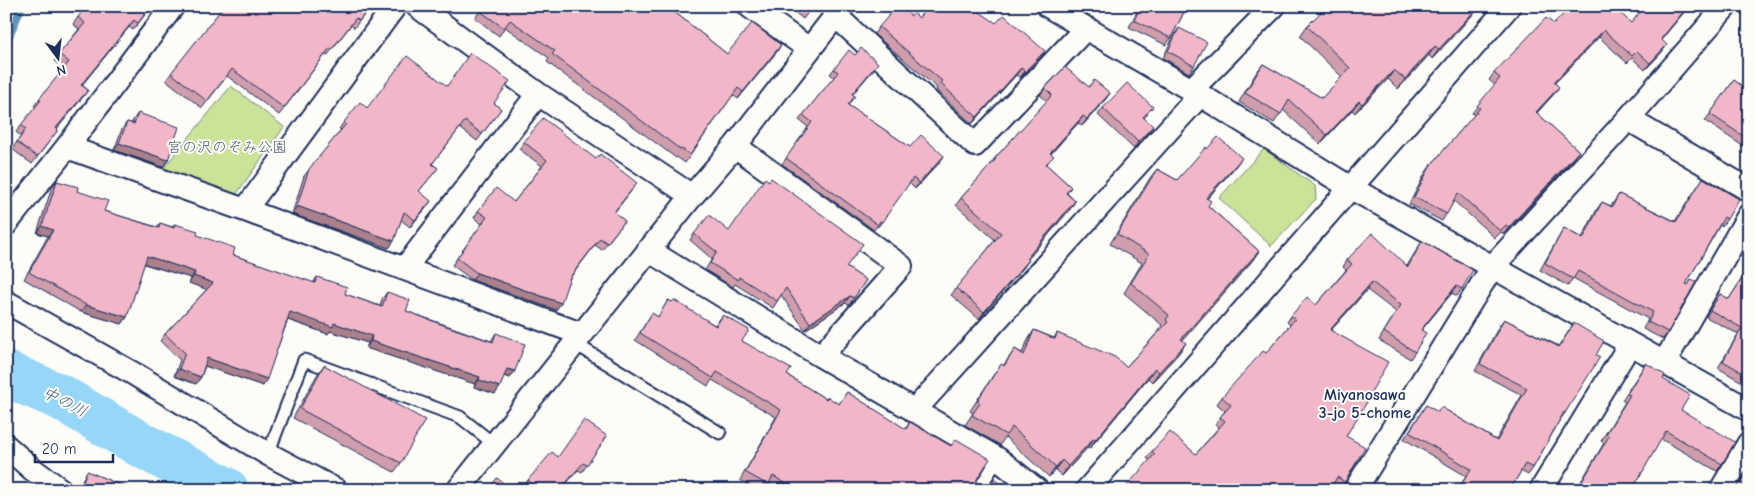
<svg xmlns="http://www.w3.org/2000/svg" width="1755" height="496" viewBox="0 0 1755 496" font-family="'Comic Neue','Klee One',sans-serif">
	<style>
		.park { fill: #cae399; stroke: #72897c }
		.lines { fill: none; stroke-linecap: round; stroke-linejoin: round }
		.stream { stroke: #6594ba; stroke-width: 8 }
		.river { stroke: #96d7f8; stroke-width: 46 }
		.lane-casing { stroke: #1b2f5e; stroke-width: 15 }
		.street-casing { stroke: #1b2f5e; stroke-width: 26 }
		.lane { stroke: #fdfcf7; stroke-width: 11 }
		.street { stroke: #fdfcf7; stroke-width: 22 }
		.wall { fill: #cf9dac; stroke: #1b2f5e }
		.shaded-wall { fill: #a9808c; stroke: #1b2f5e }
		.building { fill: #f1b7c8; stroke: #1b2f5e }
		.labels { text-anchor: middle; stroke-width: 4; stroke-linejoin: round; paint-order: stroke }
		.park-label { font-size: 15px; fill: #475c6d; stroke: #fdfcf7 }
		.neighbourhood-label { font-size: 16px; font-weight: bold; fill: #1b2f5e; stroke: #fdfcf7 }
		.water-label { font-size: 16px; font-style: italic; fill: #3a5984; stroke: #fdfcf7 }
	</style>
	<rect width="100%" height="100%" fill="#fdfcf7"/>
	<filter id="ink" filterUnits="userSpaceOnUse"><feTurbulence type="fractalNoise" baseFrequency=".02" numOctaves="2"/><feDisplacementMap in="SourceGraphic" scale="10" xChannelSelector="R" yChannelSelector="G"/><feConvolveMatrix kernelMatrix="1 2 1 2 8 2 1 2 1" color-interpolation-filters="sRGB"/></filter>
	<g filter="url(#ink)">
		<path class="park" d="M 231,86 L 284,127 L 235,196 L 162,170 Z
			M 1264,149 L 1315,186 L 1316,199 L 1271,246 L 1219,198 Z"/>
		<g class="lines">
			<path class="stream" d="M 6,43 L 22,6"/>
			<path class="river" d="M 6,374 L 60,397 L 138,443 L 226,490"/>
			<defs>
				<path id="lane" d="M 574,343 L 720,433
					M 268,454 L 304,360 L 460,417 L 494,444
					M 978,490 L 998,459"/>
				<path id="street" d="M 417,6 L 538,94 L 692,196
					M 749,6 L 809,49
					M 1048,6 L 1200,95 L 1351,188 L 1749,410
					M 835,15 L 975,145 L 1086,28
					M 1191,90 L 1274,6
					M 1628,119 L 1749,190
					M 735,146 L 901,266 L 821,356
					M 67,147 L 245,210 L 581,334
					M 245,210 L 395,6
					M 6,224 L 67,147 L 173,6
					M 648,250 L 821,356 L 998,459 L 1037,490
					M 405,268 L 538,94
					M 6,302 L 136,375 L 268,454 L 336,490
					M 1664,363 L 1749,215
					M 914,411 L 1200,95
					M 6,446 L 32,469 L 61,490
					M 458,490 L 692,196 L 735,146 L 843,6
					M 1087,490 L 1509,6
					M 1355,490 L 1493,266 L 1628,119 L 1726,6
					M 1541,490 L 1630,344
					M 1721,490 L 1749,443"/>
			</defs>
			<use href="#lane" class="lane-casing"/>
			<use href="#street" class="street-casing"/>
			<use href="#lane" class="lane"/>
			<use href="#street" class="street"/>
		</g>
		<path class="wall" d="M 152,6 L 133,30 L 129,27 L 82,85 L 88,90 L 57,128 L 58,130 L 32,164 L 12,149 L 21,136 L 16,132 L 36,107 L 34,106 L 39,99 L 64,69 L 54,61 L 79,29 L 73,24 L 78,17 L 110,8 Z
			M 224,6 L 371,6 L 354,28 L 351,25 L 327,56 L 325,55 L 279,115 L 227,76 L 202,108 L 166,80 Z
			M 480,6 L 667,6 L 727,54 L 781,45 L 738,99 L 733,95 L 685,163 L 677,157 L 676,158 L 547,62 L 549,58 L 505,27 L 499,36 L 475,18 L 482,8 Z
			M 787,6 L 813,6 L 803,19 Z
			M 1140,6 L 1187,6 L 1171,38 L 1166,45 L 1129,27 Z
			M 1688,6 L 1661,40 L 1662,52 L 1645,70 L 1632,58 L 1627,63 L 1599,37 L 1555,83 L 1554,94 L 1537,113 L 1579,151 L 1574,158 L 1504,234 L 1501,232 L 1495,238 L 1454,201 L 1442,221 L 1409,204 L 1426,172 L 1431,165 L 1474,115 L 1472,113 L 1495,85 L 1489,80 L 1494,73 L 1554,24 L 1631,23 Z
			M 1477,10 L 1432,59 L 1429,55 L 1398,89 L 1388,79 L 1355,113 L 1352,110 L 1320,144 L 1283,110 L 1274,123 L 1239,102 L 1256,73 L 1263,64 L 1322,98 L 1342,77 L 1300,36 L 1307,26 Z
			M 911,16 L 919,18 L 1040,58 L 1020,78 L 1016,75 L 972,124 L 936,90 L 937,88 L 874,34 L 879,27 Z
			M 1179,28 L 1194,66 L 1189,73 L 1163,58 L 1174,35 Z
			M 834,69 L 874,69 L 852,95 L 848,105 L 910,147 L 940,162 L 915,189 L 909,183 L 878,227 L 877,226 L 874,230 L 782,164 L 808,127 L 799,120 L 834,77 L 830,74 Z
			M 1734,80 L 1749,91 L 1749,150 L 1705,121 Z
			M 447,86 L 494,103 L 501,109 L 477,141 L 460,128 L 432,164 L 438,168 L 419,191 L 426,208 L 410,227 L 401,220 L 394,241 L 389,248 L 292,214 L 304,176 L 341,130 L 339,129 L 344,122 L 367,108 Z
			M 1089,87 L 1110,93 L 1105,100 L 1082,126 L 1078,123 L 1051,154 L 1047,165 L 1071,187 L 1067,193 L 1075,201 L 1071,208 L 1028,259 L 1024,267 L 979,319 L 951,295 L 995,240 L 956,205 L 961,198 L 991,165 L 990,165 L 995,158 L 1047,101 L 1040,95 L 1045,88 Z
			M 1103,108 L 1148,114 L 1144,118 L 1148,133 L 1134,149 L 1098,115 Z
			M 138,113 L 168,160 L 163,167 L 114,150 L 122,129 L 127,122 L 132,123 L 133,120 Z
			M 524,142 L 632,190 L 614,213 L 625,221 L 602,250 L 595,245 L 570,278 L 556,310 L 472,280 L 452,265 L 482,224 L 474,218 L 478,211 L 514,202 L 542,166 L 519,149 Z
			M 1207,149 L 1235,167 L 1207,199 L 1208,206 L 1259,251 L 1252,261 L 1182,340 L 1179,353 L 1152,382 L 1148,378 L 1089,449 L 1087,448 L 1062,476 L 1055,470 L 1049,477 L 1005,437 L 1000,445 L 965,425 L 973,413 L 970,411 L 994,374 L 1003,366 L 1015,349 L 1022,353 L 1028,340 L 1034,330 L 1054,338 L 1057,333 L 1126,367 L 1160,330 L 1159,329 L 1162,325 L 1124,293 L 1142,263 L 1110,244 L 1150,178 L 1157,169 L 1177,180 Z
			M 1703,178 L 1727,219 L 1722,226 L 1720,225 L 1686,284 L 1688,285 L 1691,280 L 1668,332 L 1663,339 L 1643,329 L 1648,319 L 1573,278 L 1568,286 L 1540,270 L 1564,228 L 1582,238 L 1597,209 L 1602,202 L 1611,206 L 1619,194 L 1675,221 Z
			M 57,181 L 77,191 L 104,211 L 157,227 L 160,223 L 172,227 L 175,224 L 233,255 L 313,283 L 317,277 L 345,294 L 380,306 L 382,299 L 387,292 L 406,311 L 491,341 L 496,333 L 515,371 L 510,378 L 504,376 L 500,387 L 495,394 L 474,387 L 475,384 L 366,348 L 368,343 L 330,331 L 328,334 L 288,320 L 263,386 L 205,366 L 201,377 L 196,384 L 174,376 L 180,360 L 160,341 L 165,334 L 207,289 L 189,283 L 191,278 L 144,264 L 127,317 L 122,324 L 81,312 L 24,279 L 48,236 L 37,233 L 52,187 Z
			M 729,231 L 846,267 L 866,280 L 849,305 L 845,303 L 805,330 L 781,295 L 773,308 L 735,284 L 733,287 L 705,270 L 712,259 L 690,240 L 694,234 Z
			M 1422,241 L 1462,289 L 1457,296 L 1452,293 L 1421,330 L 1415,352 L 1410,359 L 1379,340 L 1396,312 L 1367,290 L 1331,330 L 1346,436 L 1345,482 L 1340,489 L 1333,485 L 1149,460 L 1147,458 L 1152,451 L 1196,454 L 1219,427 L 1215,424 L 1225,411 L 1217,404 L 1222,397 L 1266,353 L 1290,325 L 1287,322 L 1291,316 L 1316,305 L 1346,270 L 1343,267 L 1347,260 L 1407,266 Z
			M 1749,267 L 1749,386 L 1718,368 L 1738,334 L 1706,317 L 1720,294 L 1729,299 Z
			M 668,300 L 715,325 L 723,315 L 742,341 L 787,375 L 826,399 L 839,404 L 847,392 L 905,429 L 910,422 L 977,479 L 976,486 L 979,489 L 1011,490 L 779,490 L 769,484 L 764,490 L 758,490 L 740,480 L 776,417 L 712,380 L 708,386 L 635,340 L 652,313 L 658,317 Z
			M 1504,319 L 1559,346 L 1574,323 L 1596,355 L 1565,413 L 1560,420 L 1533,468 L 1528,475 L 1521,471 L 1510,490 L 1458,490 L 1466,476 L 1404,439 L 1426,405 L 1437,412 L 1441,407 L 1496,440 L 1522,395 L 1475,371 L 1499,326 Z
			M 1646,363 L 1663,379 L 1681,410 L 1722,464 L 1717,471 L 1661,439 L 1632,490 L 1576,490 L 1604,443 L 1601,441 L 1625,402 L 1622,400 Z
			M 324,365 L 401,463 L 394,472 L 293,418 L 317,375 Z
			M 607,436 L 582,472 L 578,470 L 561,490 L 526,490 L 523,487 L 528,480 L 558,457 Z
			M 1749,469 L 1749,490 L 1744,490 L 1745,487 L 1740,484 Z
			M 87,471 L 132,490 L 81,490 L 78,488 Z"/>
		<path class="shaded-wall" d="M 1479,6 L 1480,6 L 1477,10 L 1432,59 L 1439,49 Z
			M 1688,6 L 1686,10 L 1656,46 L 1661,39 Z
			M 134,20 L 129,27 L 76,92 L 81,85 Z
			M 1604,30 L 1599,37 L 1549,89 L 1554,82 Z
			M 781,45 L 776,53 L 738,99 L 743,92 Z
			M 1667,45 L 1662,52 L 1645,70 L 1650,63 Z
			M 1435,46 L 1429,55 L 1398,89 L 1405,79 Z
			M 1045,51 L 1040,58 L 1020,78 L 1025,71 Z
			M 1021,68 L 1016,75 L 972,124 L 977,117 Z
			M 1394,70 L 1388,79 L 1355,113 L 1362,104 Z
			M 1559,87 L 1554,94 L 1531,119 L 1536,112 Z
			M 88,90 L 83,97 L 52,135 L 56,128 Z
			M 1110,93 L 1105,100 L 1082,126 L 1087,119 Z
			M 1359,101 L 1352,110 L 1320,144 L 1327,135 Z
			M 1083,116 L 1078,123 L 1045,160 L 1050,153 Z
			M 1153,126 L 1148,133 L 1134,149 L 1138,142 Z
			M 119,143 L 168,160 L 163,167 L 114,150 Z
			M 1579,151 L 1574,158 L 1504,234 L 1509,227 Z
			M 944,156 L 940,162 L 915,189 L 919,183 Z
			M 1242,158 L 1235,167 L 1199,208 L 1206,198 Z
			M 431,201 L 426,208 L 410,227 L 415,220 Z
			M 1075,201 L 1071,208 L 1023,265 L 1027,258 Z
			M 297,206 L 394,241 L 389,248 L 292,214 Z
			M 42,226 L 53,230 L 48,236 L 37,233 Z
			M 1259,251 L 1252,261 L 1175,349 L 1181,339 Z
			M 147,256 L 195,272 L 191,278 L 142,263 Z
			M 1029,260 L 1024,267 L 979,319 L 984,312 Z
			M 477,273 L 561,303 L 556,310 L 472,280 Z
			M 194,276 L 213,283 L 208,290 L 189,283 Z
			M 1372,282 L 1367,290 L 1325,337 L 1330,330 Z
			M 1456,286 L 1452,293 L 1416,337 L 1421,330 Z
			M 850,296 L 845,303 L 805,330 L 810,323 Z
			M 86,305 L 127,317 L 122,324 L 81,312 Z
			M 290,312 L 334,323 L 372,336 L 368,343 L 330,331 L 328,334 L 286,319 Z
			M 371,341 L 480,377 L 475,384 L 366,348 Z
			M 1186,343 L 1179,353 L 1152,382 L 1159,372 Z
			M 207,358 L 267,379 L 263,386 L 202,365 Z
			M 1155,368 L 1148,378 L 1089,449 L 1096,439 Z
			M 179,369 L 201,377 L 196,384 L 174,376 Z
			M 507,369 L 515,371 L 510,378 L 502,375 Z
			M 479,380 L 500,387 L 495,394 L 474,387 Z
			M 1094,438 L 1087,448 L 1062,476 L 1068,466 Z
			M 1062,460 L 1055,470 L 1049,477 L 1056,467 Z"/>
		<path class="building" d="M 87,6 L 108,6 L 110,8 L 111,6 L 151,6 L 138,23 L 134,20 L 81,85 L 88,90 L 56,128 L 58,130 L 37,157 L 17,142 L 26,129 L 21,125 L 41,100 L 39,99 L 69,62 L 59,54 L 85,23 L 78,17 Z
			M 224,6 L 371,6 L 359,21 L 356,18 L 332,49 L 330,48 L 284,108 L 232,69 L 207,101 L 171,73 Z
			M 483,6 L 667,6 L 727,54 L 752,23 L 781,45 L 743,92 L 738,88 L 690,155 L 682,149 L 681,150 L 552,54 L 555,51 L 510,20 L 504,28 L 480,11 Z
			M 801,6 L 813,6 L 808,12 Z
			M 897,6 L 899,6 L 911,16 L 914,13 L 919,18 L 927,6 L 971,6 L 996,23 L 1004,15 L 1045,51 L 1025,71 L 1021,68 L 977,117 L 940,83 L 942,81 L 879,27 Z
			M 1141,6 L 1187,6 L 1171,38 L 1134,20 Z
			M 1327,6 L 1479,6 L 1439,49 L 1435,46 L 1405,79 L 1394,70 L 1362,104 L 1359,101 L 1327,135 L 1289,100 L 1281,114 L 1245,93 L 1263,64 L 1322,98 L 1350,68 L 1307,26 Z
			M 1571,6 L 1613,6 L 1631,23 L 1645,6 L 1688,6 L 1661,39 L 1667,45 L 1650,63 L 1637,51 L 1632,56 L 1604,30 L 1554,82 L 1559,87 L 1536,112 L 1579,151 L 1509,227 L 1506,225 L 1500,231 L 1458,193 L 1447,214 L 1414,197 L 1431,165 L 1480,108 L 1477,106 L 1500,78 L 1494,73 L 1546,18 L 1554,24 Z
			M 1179,28 L 1207,42 L 1194,66 L 1168,51 Z
			M 861,48 L 878,63 L 852,94 L 855,96 L 848,105 L 910,147 L 921,135 L 944,156 L 919,183 L 913,178 L 882,222 L 880,221 L 878,225 L 786,158 L 812,122 L 803,115 L 838,72 L 834,69 L 849,50 L 855,55 Z
			M 470,53 L 510,81 L 494,103 L 501,109 L 482,134 L 465,121 L 432,164 L 438,168 L 419,191 L 431,201 L 415,220 L 404,212 L 394,241 L 297,206 L 309,169 L 346,124 L 344,122 L 360,102 L 367,108 L 407,56 L 447,86 Z
			M 1065,67 L 1089,87 L 1094,80 L 1110,93 L 1087,119 L 1083,116 L 1050,153 L 1054,156 L 1046,164 L 1071,187 L 1066,193 L 1075,201 L 1027,258 L 1029,260 L 984,312 L 956,288 L 1001,233 L 961,198 L 996,159 L 995,158 L 1052,95 L 1045,88 Z
			M 1734,80 L 1749,91 L 1749,140 L 1710,114 Z
			M 1127,83 L 1153,107 L 1143,117 L 1153,126 L 1138,142 L 1103,108 Z
			M 138,113 L 179,127 L 168,160 L 119,143 L 127,122 L 134,124 Z
			M 543,118 L 596,159 L 600,154 L 637,183 L 614,212 L 625,221 L 607,243 L 600,238 L 570,277 L 561,303 L 477,273 L 457,258 L 487,217 L 478,211 L 496,188 L 514,202 L 547,160 L 524,142 Z
			M 1218,137 L 1242,158 L 1206,198 L 1211,201 L 1208,206 L 1259,251 L 1181,339 L 1186,343 L 1159,372 L 1155,368 L 1096,439 L 1094,438 L 1068,466 L 1062,460 L 1056,467 L 1012,427 L 1006,435 L 972,415 L 980,403 L 977,401 L 1001,364 L 1004,366 L 1015,349 L 1024,355 L 1034,330 L 1055,339 L 1057,333 L 1115,357 L 1126,367 L 1168,322 L 1166,320 L 1169,315 L 1131,283 L 1149,254 L 1117,234 L 1157,169 L 1177,180 L 1206,147 L 1207,149 Z
			M 765,178 L 769,181 L 771,178 L 863,244 L 846,267 L 866,280 L 854,298 L 850,296 L 810,323 L 786,288 L 777,301 L 739,277 L 738,280 L 710,263 L 717,252 L 694,234 L 709,215 L 729,231 Z
			M 1703,178 L 1739,199 L 1727,219 L 1724,217 L 1686,284 L 1688,285 L 1691,280 L 1696,282 L 1668,332 L 1648,322 L 1653,312 L 1578,271 L 1573,279 L 1545,263 L 1564,228 L 1583,239 L 1602,202 L 1612,207 L 1619,194 L 1676,222 Z
			M 57,181 L 78,187 L 77,191 L 108,201 L 104,211 L 159,228 L 160,223 L 174,228 L 175,224 L 198,231 L 197,235 L 235,248 L 233,255 L 315,283 L 317,277 L 347,287 L 345,294 L 382,307 L 387,292 L 410,300 L 406,311 L 446,326 L 493,342 L 496,333 L 525,344 L 515,371 L 507,369 L 500,387 L 479,380 L 480,377 L 371,341 L 372,336 L 334,323 L 333,327 L 290,312 L 267,379 L 207,358 L 201,377 L 179,369 L 185,353 L 165,334 L 213,283 L 194,276 L 195,272 L 147,256 L 127,317 L 86,305 L 29,272 L 53,230 L 42,226 Z
			M 1372,233 L 1408,267 L 1422,241 L 1473,270 L 1462,289 L 1456,286 L 1421,330 L 1426,333 L 1415,352 L 1384,332 L 1401,305 L 1372,282 L 1330,330 L 1388,362 L 1366,401 L 1367,402 L 1346,436 L 1365,447 L 1345,482 L 1337,477 L 1330,490 L 1123,490 L 1155,454 L 1152,451 L 1170,432 L 1196,454 L 1225,421 L 1220,417 L 1231,405 L 1222,397 L 1263,351 L 1266,353 L 1295,319 L 1291,316 L 1307,297 L 1316,305 L 1352,264 L 1347,260 Z
			M 1749,268 L 1749,376 L 1723,361 L 1742,328 L 1710,310 L 1720,294 L 1729,299 Z
			M 668,300 L 672,302 L 674,300 L 716,326 L 723,315 L 749,330 L 742,341 L 791,369 L 787,375 L 826,399 L 828,397 L 839,404 L 847,392 L 906,429 L 910,422 L 951,446 L 956,439 L 990,459 L 977,479 L 976,486 L 979,489 L 987,489 L 994,479 L 1011,490 L 797,490 L 773,476 L 768,485 L 745,472 L 781,410 L 717,372 L 713,378 L 640,333 L 652,313 L 658,317 Z
			M 1504,319 L 1559,347 L 1574,323 L 1604,341 L 1596,355 L 1600,357 L 1565,413 L 1564,412 L 1533,468 L 1525,464 L 1510,490 L 1458,490 L 1471,469 L 1409,432 L 1426,405 L 1438,412 L 1441,407 L 1497,441 L 1527,388 L 1480,364 Z
			M 1646,363 L 1665,375 L 1663,379 L 1690,395 L 1681,410 L 1735,442 L 1722,464 L 1666,431 L 1632,490 L 1577,490 L 1609,436 L 1606,434 L 1630,395 L 1627,394 Z
			M 324,365 L 425,420 L 401,463 L 300,409 Z
			M 584,420 L 607,436 L 587,465 L 583,463 L 560,490 L 539,490 L 528,480 L 552,452 L 558,457 Z
			M 1749,470 L 1749,482 L 1744,479 Z
			M 87,471 L 132,490 L 97,490 L 83,481 Z
			M 497,478 L 512,490 L 488,490 Z
			M 1749,482 L 1749,490 L 1744,490 Z"/>
	</g>
	<g class="labels">
		<g class="park-label">
			<text x="227" y="152">宮の沢のぞみ公園</text>
		</g>
		<g class="neighbourhood-label">
			<text x="1365" y="400">Miyanosawa<tspan x="1365" dy="18">3-jo 5-chome</tspan></text>
		</g>
		<g class="water-label">
			<text transform="translate(65 401) rotate(27)" y="6">中の川</text>
		</g>
	</g>
	<rect width="1755" height="496" fill="none" stroke="#fdfcf7" stroke-width="25"/>
	<rect x="12" y="12" width="1730" height="471" fill="none" stroke="#1b2f5e" stroke-width="2" filter="url(#ink)"/>
	<g transform="translate(58 58) rotate(165)" stroke="#fdfcf7" stroke-width="4" paint-order="stroke">
	<path d="M0-4L9 19L0 12L-9 19Z" fill="#1b2f5e"/>
	<text y="-8" font-size="14" font-weight="bold" text-anchor="middle" fill="#1b2f5e">N</text>
	</g>
	<path d="M35 454v8h78v-8" fill="none" stroke="#1b2f5e" stroke-width="2.5"/>
	<text x="42" y="454" font-size="15" fill="#1b2f5e" stroke="#fdfcf7" stroke-width="4" paint-order="stroke">20 m</text>
</svg>
